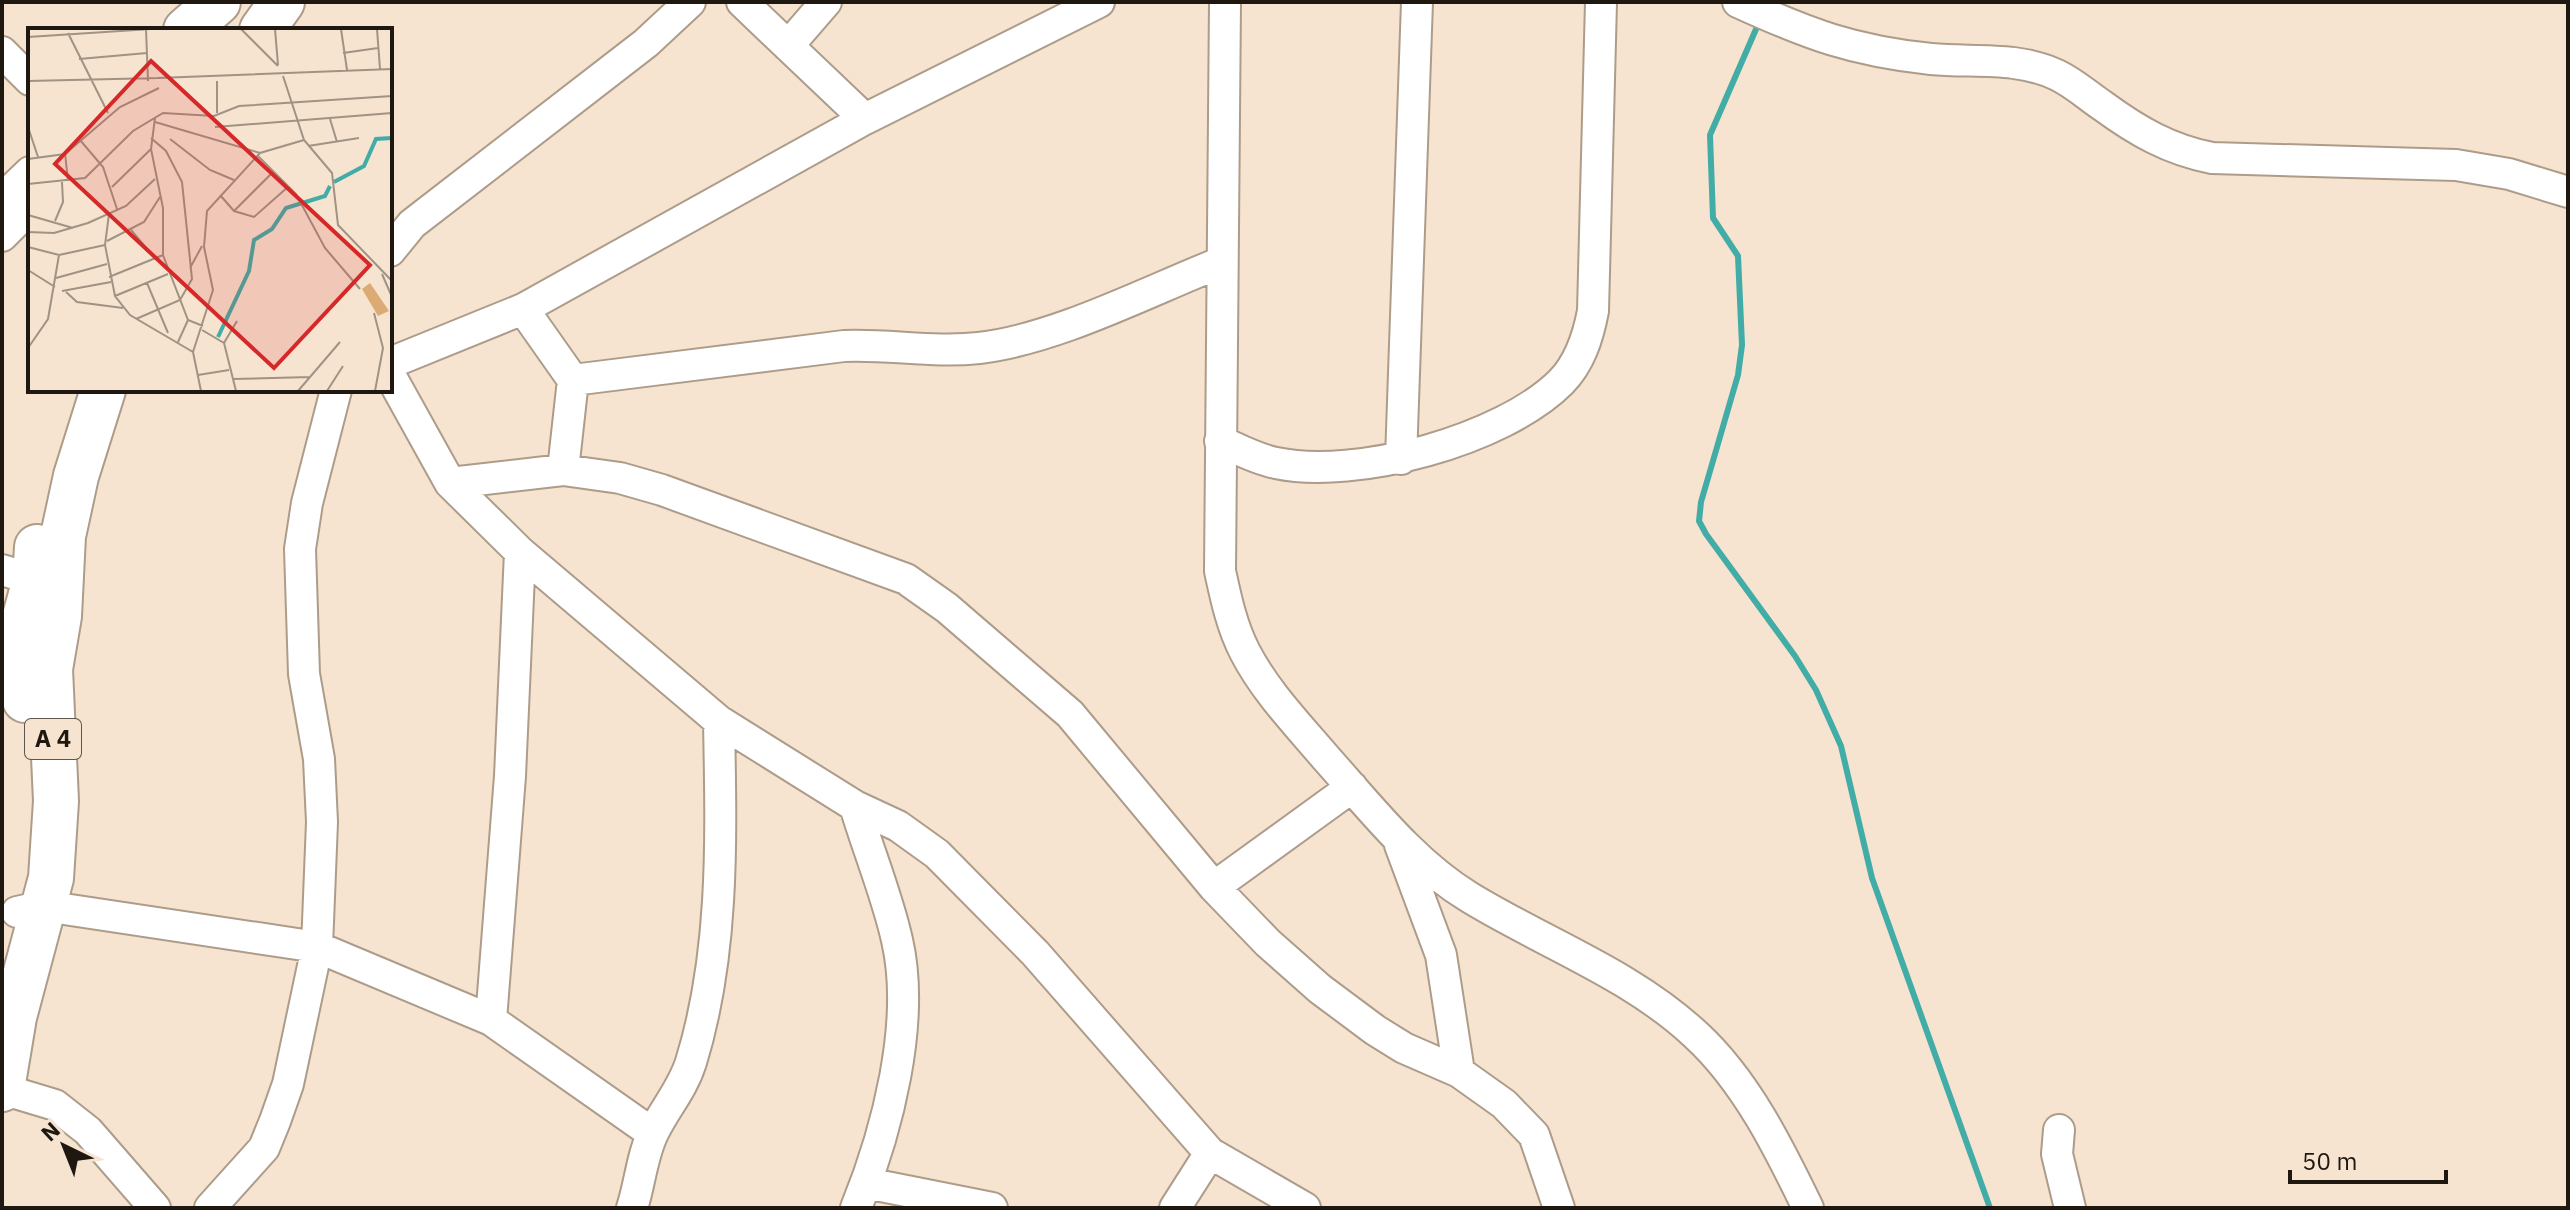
<svg xmlns="http://www.w3.org/2000/svg" width="2570" height="1210" viewBox="0 0 2570 1210" font-family="'IBM Plex Sans',sans-serif">
	<style>
		.lines { fill: none; stroke-linecap: round; stroke-linejoin: round }
		.stream { stroke: #42aca7; stroke-width: 6 }
		.minor-casing { stroke: #ad9c8a; stroke-width: 34 }
		.highway-casing { stroke: #ad9c8a; stroke-width: 48 }
		.minor { stroke: #fff; stroke-width: 30 }
		.highway { stroke: #fff; stroke-width: 44 }
		.labels { text-anchor: middle; stroke-width: 6; stroke-linejoin: round; paint-order: stroke }
		.shield { fill: #f6e4d0; stroke: #5f554a; stroke-width: 2 }
		.shield-label { font-size: 24px; font-weight: bold; fill: #1e1811 }
		.inset-river { fill: none; stroke: #42aca7; stroke-width: 4 }
		.inset-road { fill: none; stroke: #a09284; stroke-width: 2 }
		.view { fill: #d62828; fill-opacity: 0.15; stroke: #d62828; stroke-width: 4 }
		.inset-edge { fill: none; stroke: #1e1811; stroke-width: 4 }
	</style>
	<rect width="100%" height="100%" fill="#f6e4d0"/>
	<g class="lines">
		<path class="stream" d="M 1760,20 L 1710,135 L 1713,218 L 1738,256 L 1742,345 L 1738,375 L 1701,502 L 1699,521 L 1706,534 L 1795,656 L 1816,690 L 1841,746 L 1872,878 L 1990,1208"/>
		<defs>
			<path id="minor" d="M 742,2 L 865,119
				M 1225,2 L 1220,571 C 1226,599 1232,627 1245,652 C 1265,691 1298,725 1326,758 C 1369,806 1413,863 1469,897 C 1544,943 1631,974 1696,1035 C 1746,1081 1779,1148 1808,1208
				M 1738,2 C 1808,34 1853,51 1931,59 C 1973,63 2017,56 2057,75 C 2074,83 2088,96 2103,106 C 2137,131 2170,150 2212,158 L 2456,165 L 2509,174 L 2568,192
				M 788,46 L 826,2
				M 2,52 L 30,80
				M 2,199 L 30,172
				M 2,236 L 30,208
				M 390,251 L 412,224 L 646,43 L 690,2
				M 523,309 L 573,380 L 563,470
				M 390,363 L 523,309 L 865,119 L 1099,2
				M 390,375 L 450,483 L 520,552 L 719,721 L 855,806 L 898,826 L 937,854 L 1035,953 L 1210,1153 L 1305,1208
				M 573,380 L 844,346 C 889,344 934,353 979,348 C 1057,339 1148,291 1222,262
				M 1220,441 C 1238,449 1256,459 1276,463 C 1356,480 1503,440 1561,382 C 1580,363 1588,337 1593,311 L 1601,2
				M 1401,459 L 1417,2
				M 450,483 L 563,470 L 620,478 L 662,490 L 906,579 L 947,608 L 1070,714 L 1214,887 L 1268,943 L 1320,989 L 1375,1030 L 1404,1048 L 1459,1072 L 1504,1104 L 1534,1135 L 1559,1208
				M 2,570 L 35,580
				M 855,806 C 868,850 887,895 897,940 C 916,1022 887,1132 856,1208
				M 1400,845 L 1441,955 L 1459,1072
				M 1214,887 L 1352,787
				M 17,912 L 44,906 L 317,947 L 491,1020 L 652,1133
				M 491,1020 L 510,776 L 520,552
				M 2,1089 L 55,1105 L 88,1131 L 155,1208
				M 2059,1130 L 2057,1154 L 2070,1208
				M 866,1183 L 992,1208
				M 210,1208 L 264,1148 L 275,1121 L 288,1084 L 317,947 L 322,822 L 319,759 L 304,674 L 300,549 L 307,503 L 336,390
				M 632,1208 C 640,1184 642,1154 654,1131 C 666,1107 683,1088 691,1062 C 725,952 721,834 719,721
				M 1175,1208 L 1210,1153"/>
			<path id="highway" d="M 186,30 L 218,2
				M 262,30 L 282,2
				M 25,700 L 24,620 L 35,580 L 37,547
				M 2,1089 L 14,1017 L 51,878 L 56,801 L 50,669 L 59,616 L 63,536 L 76,476 L 103,390"/>
		</defs>
		<use href="#minor" class="minor-casing"/>
		<use href="#highway" class="highway-casing"/>
		<use href="#minor" class="minor"/>
		<use href="#highway" class="highway"/>
	</g>
	<g class="labels">
		<rect class="shield" x="25" y="719" width="56" height="40" rx="6"/>
		<g class="shield-label">
			<text x="53" y="747">A 4</text>
		</g>
	</g>
	<g transform="translate(28 28)">
		<rect width="364" height="364" fill="#f6e4d0"/>
		<path d="M 342,255 L 361,283 L 350,288 L 334,261 Z" fill="#dcab74"/>
		<path class="inset-river" d="M 306,154 L 336,138 L 348,111 L 364,110M 190,309 L 221,243 L 226,212 L 244,201 L 258,180 L 297,168 L 302,158"/>
		<path class="inset-road" d="M 118,1 L 120,53M 213,1 L 250,38M 221,1 L 255,1M 247,1 L 250,37M 313,1 L 319,42M 349,1 L 352,41M 40,5 L 80,85M 0,9 L 123,1M 315,25 L 350,20M 51,31 L 119,25M 255,48 L 276,112 L 304,145 L 310,197 L 364,253M 130,50 L 364,41M 0,53 L 130,50M 189,85 L 189,53M 127,90 L 123,121 L 135,180 L 135,227 L 160,292 L 175,298M 302,91 L 309,114M 127,94 L 232,125M 0,99 L 10,129M 187,99 L 364,85M 142,111 L 182,142 L 206,152M 52,112 L 75,139 L 89,181M 280,118 L 331,110M 37,125 L 40,153M 230,128 L 268,166 L 297,220 L 332,261M 0,131 L 37,126 L 92,79 L 131,60M 0,156 L 57,150 L 105,103 L 135,85 L 186,88 L 211,78 L 364,68M 84,159 L 123,121M 192,167 L 206,183 L 226,189 L 261,158M 206,183 L 245,144M 81,186 L 77,217 L 87,268 L 102,287 L 165,324M 0,187 L 45,200M 27,193 L 35,174 L 34,154M 103,202 L 126,229M 0,204 L 26,205 L 60,195 L 98,178 L 127,151M 79,213 L 116,194 L 132,169M 0,219 L 31,227 L 77,217M 162,240 L 174,218M 0,242 L 27,259M 354,246 L 364,269M 81,249 L 135,227M 28,250 L 79,236M 119,255 L 140,305M 34,263 L 83,254M 38,264 L 49,274 L 95,280M 87,268 L 140,246M 346,285 L 355,320 L 347,363M 108,291 L 152,272 L 164,251 L 154,154 L 138,123 L 123,110M 174,302 L 196,315M 150,314 L 160,292M 0,320 L 20,291 L 31,227M 170,347 L 201,342M 205,351 L 282,349M 173,363 L 165,324 L 185,262 L 176,219 L 179,183 L 232,125 L 276,112M 208,363 L 196,315 L 209,293M 270,363 L 312,314M 299,363 L 315,338"/>
		<path class="view" d="M 123,33 L 342,237 L 246,340 L 27,136 Z"/>
		<rect width="364" height="364" class="inset-edge"/>
	</g>
	<rect width="2570" height="1210" fill="none" stroke="#1e1811" stroke-width="8"/>
	<g transform="translate(64 1146) rotate(317)" stroke="#f6e4d0" stroke-width="6" paint-order="stroke">
	<path d="M0-6L14 30L0 20L-14 30Z" fill="#1e1811"/>
	<text y="-12" font-size="22" font-weight="bold" text-anchor="middle" fill="#1e1811">N</text>
	</g>
	<path d="M2290 1170v12h156v-12" fill="none" stroke="#1e1811" stroke-width="4"/>
	<text x="2302" y="1170" font-size="24" fill="#1e1811" stroke="#f6e4d0" stroke-width="6" paint-order="stroke">50 m</text>
</svg>
